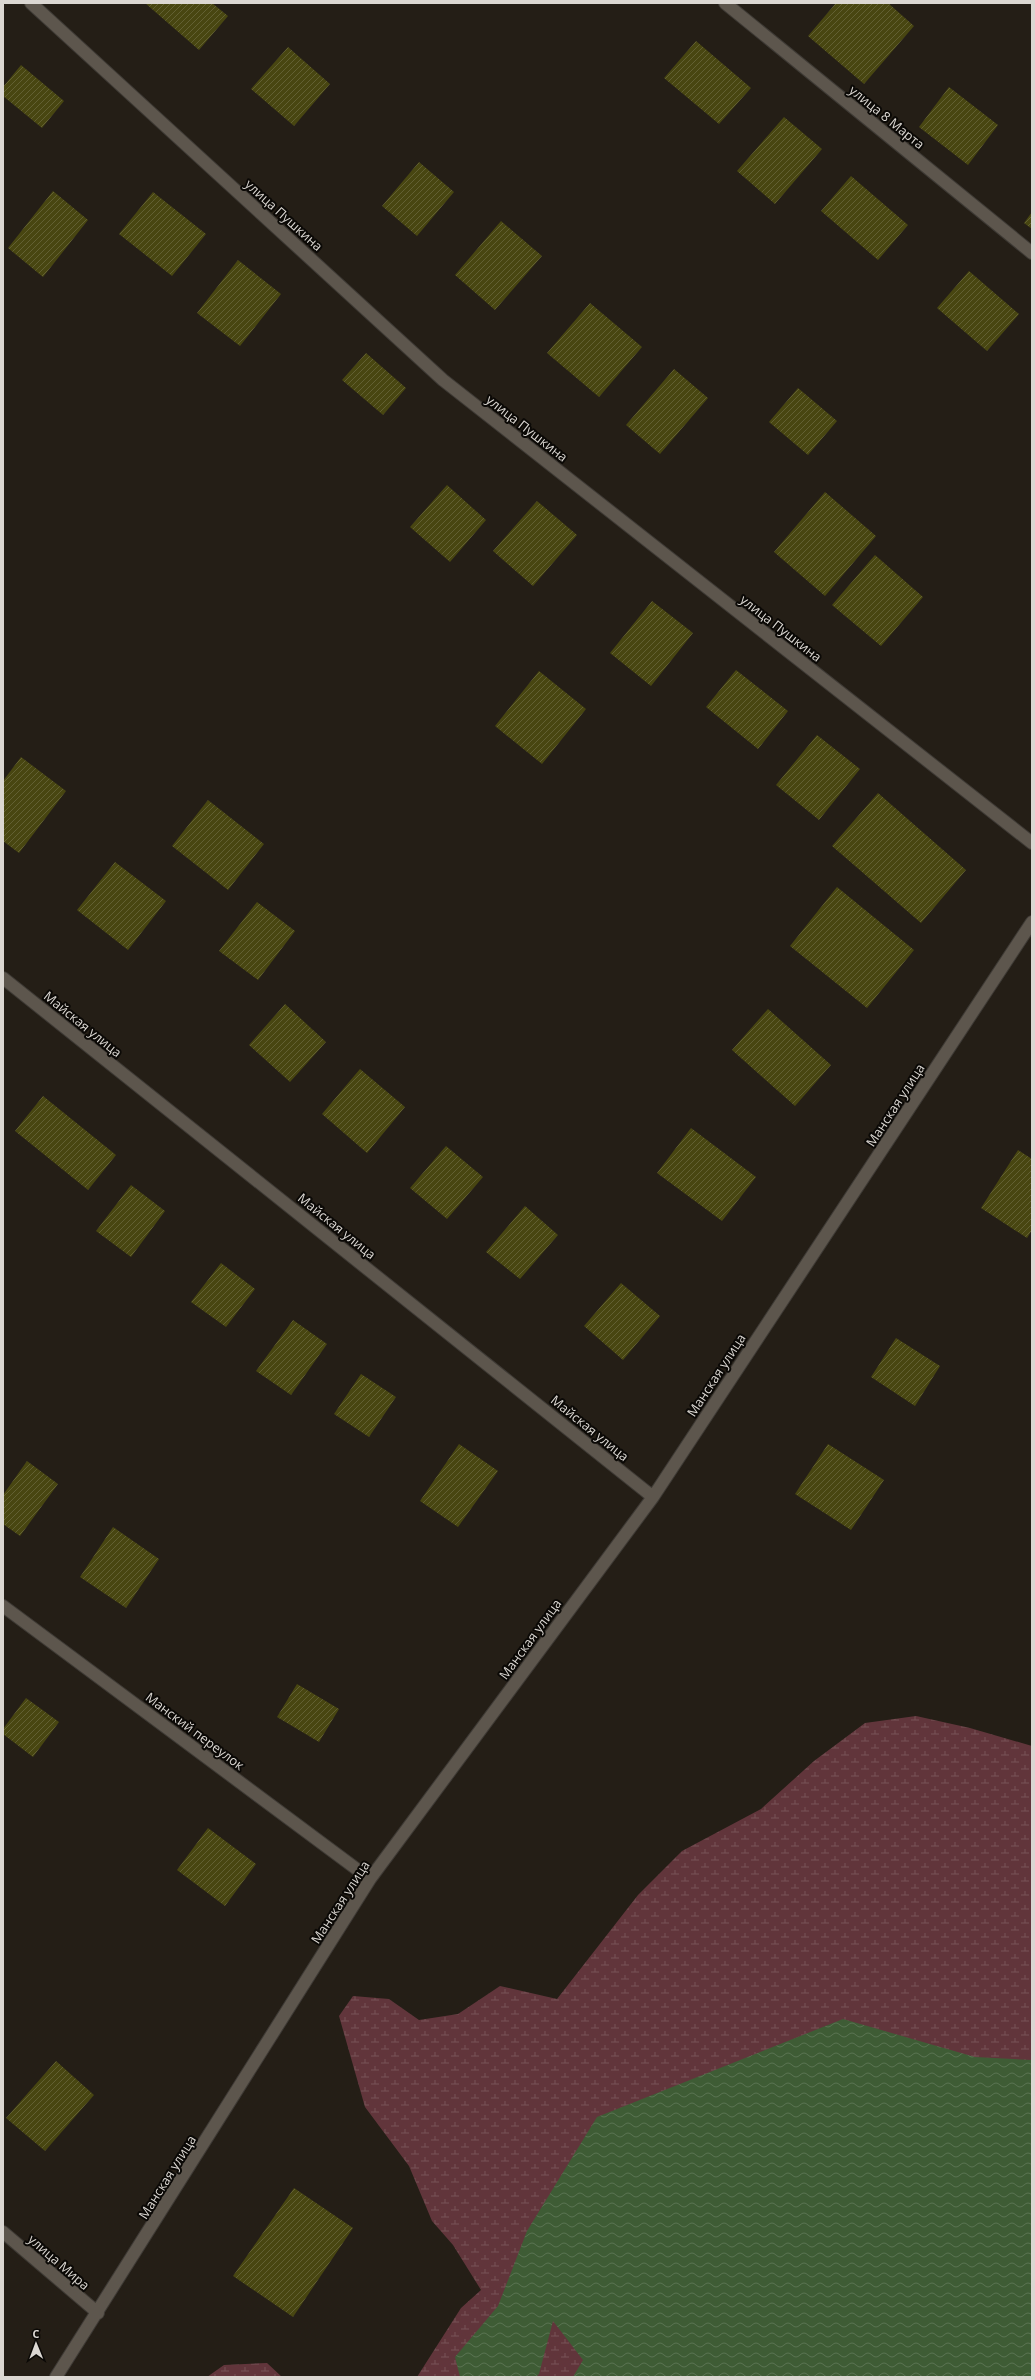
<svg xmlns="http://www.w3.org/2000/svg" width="1035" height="2380" viewBox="0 0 1035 2380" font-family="'Open Sans',sans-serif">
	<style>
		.wetland { fill: url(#wetland-marsh) }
		.water { fill: url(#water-waves) }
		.building { fill: url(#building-hatch) }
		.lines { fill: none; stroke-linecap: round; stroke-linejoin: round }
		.minor-casing { stroke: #3e3a35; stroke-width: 14 }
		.minor { stroke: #5d564d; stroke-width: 12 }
		.labels { text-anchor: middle; stroke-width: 4; stroke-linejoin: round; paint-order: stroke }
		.street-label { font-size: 13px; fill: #dbd7d2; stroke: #0b0906 }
	</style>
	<defs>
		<pattern id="wetland-marsh" width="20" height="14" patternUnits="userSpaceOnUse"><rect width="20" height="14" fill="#61353b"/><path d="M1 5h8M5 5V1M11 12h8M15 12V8" fill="none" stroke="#775256"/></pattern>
		<pattern id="water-waves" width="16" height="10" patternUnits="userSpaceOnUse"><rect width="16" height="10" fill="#3e5c35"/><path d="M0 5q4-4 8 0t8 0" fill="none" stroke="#597351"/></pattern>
		<pattern id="building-hatch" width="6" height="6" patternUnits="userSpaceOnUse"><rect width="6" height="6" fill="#484611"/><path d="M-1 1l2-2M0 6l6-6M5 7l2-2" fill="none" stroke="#626033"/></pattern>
	</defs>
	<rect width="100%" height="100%" fill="#241e16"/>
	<path class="wetland" d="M 916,1716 L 970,1728 L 1032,1746 L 1032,2377 L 417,2377 L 461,2308 L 481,2290 L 453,2245 L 432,2221 L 409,2166 L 365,2107 L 339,2016 L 353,1996 L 389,1999 L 419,2020 L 458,2014 L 500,1986 L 557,1999 L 638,1895 L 682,1851 L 761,1809 L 814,1761 L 865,1723 Z
		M 267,2363 L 282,2377 L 207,2377 L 224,2365 Z"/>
	<path class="water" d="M 843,2019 L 975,2057 L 1032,2060 L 1032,2377 L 573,2377 L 583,2360 L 553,2321 L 539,2374 L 536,2377 L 460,2377 L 455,2357 L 498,2306 L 527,2231 L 597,2117 Z"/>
	<path class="building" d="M 145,3 L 212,3 L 228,16 L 199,50 Z
		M 836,3 L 888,3 L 914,26 L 864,84 L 808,36 Z
		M 696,41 L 751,88 L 719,124 L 664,78 Z
		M 288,47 L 330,84 L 294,126 L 251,89 Z
		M 21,65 L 64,101 L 42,128 L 3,96 L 3,87 Z
		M 949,87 L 998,125 L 968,165 L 919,127 Z
		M 784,117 L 822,149 L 775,204 L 737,171 Z
		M 419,162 L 454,192 L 417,236 L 382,206 Z
		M 851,176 L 908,225 L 878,260 L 821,211 Z
		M 53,191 L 88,220 L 43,277 L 8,248 Z
		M 153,192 L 206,234 L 172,276 L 119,234 Z
		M 1032,212 L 1032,229 L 1024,223 Z
		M 501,221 L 542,256 L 495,310 L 455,275 Z
		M 238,260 L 281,294 L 240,346 L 197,313 Z
		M 969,271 L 1019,314 L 987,351 L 937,308 Z
		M 590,303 L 642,347 L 599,397 L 547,353 Z
		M 366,353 L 406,388 L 383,415 L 342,380 Z
		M 674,369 L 708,398 L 660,454 L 626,425 Z
		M 798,388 L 837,421 L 808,455 L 769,422 Z
		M 447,485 L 486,520 L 450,562 L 410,527 Z
		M 825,492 L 876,536 L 825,596 L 774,552 Z
		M 537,501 L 577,535 L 533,586 L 493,551 Z
		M 875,555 L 923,597 L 881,646 L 832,605 Z
		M 652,601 L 693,633 L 651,686 L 610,653 Z
		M 736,670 L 788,711 L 758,749 L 706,707 Z
		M 539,671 L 586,709 L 542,764 L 495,726 Z
		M 817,735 L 860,769 L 819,820 L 776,785 Z
		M 21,757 L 66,791 L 19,853 L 3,841 L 3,781 Z
		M 878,793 L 966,870 L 921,923 L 832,846 Z
		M 208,800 L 264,844 L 228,890 L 172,846 Z
		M 115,862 L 166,901 L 128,950 L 77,910 Z
		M 837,887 L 914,950 L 867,1008 L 790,946 Z
		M 257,902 L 295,931 L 258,980 L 219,951 Z
		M 285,1004 L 326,1042 L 290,1082 L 249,1045 Z
		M 768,1009 L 831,1065 L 795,1106 L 732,1050 Z
		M 360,1069 L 405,1107 L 367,1153 L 322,1114 Z
		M 43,1096 L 116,1155 L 88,1190 L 15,1131 Z
		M 691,1128 L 756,1177 L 722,1221 L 657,1173 Z
		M 446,1146 L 483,1177 L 447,1219 L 410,1188 Z
		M 1018,1150 L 1032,1159 L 1032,1230 L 1027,1238 L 981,1208 Z
		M 131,1185 L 165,1211 L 131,1257 L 96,1231 Z
		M 525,1206 L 558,1235 L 520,1279 L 486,1252 Z
		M 221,1263 L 255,1289 L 226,1327 L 191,1302 Z
		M 621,1283 L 660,1316 L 623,1360 L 584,1326 Z
		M 293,1320 L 327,1344 L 291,1395 L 256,1371 Z
		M 896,1338 L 940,1366 L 915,1406 L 871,1377 Z
		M 361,1374 L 396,1397 L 369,1437 L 334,1414 Z
		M 459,1444 L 498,1471 L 458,1527 L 420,1501 Z
		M 828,1444 L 884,1480 L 851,1530 L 795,1494 Z
		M 27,1461 L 58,1484 L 20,1536 L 3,1524 L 3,1495 Z
		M 113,1527 L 159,1559 L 126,1608 L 80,1577 Z
		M 297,1684 L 339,1709 L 319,1742 L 277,1717 Z
		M 26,1698 L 59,1722 L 33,1757 L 3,1734 L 3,1729 Z
		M 208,1828 L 256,1864 L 225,1906 L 177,1870 Z
		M 56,2061 L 94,2095 L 45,2151 L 6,2118 Z
		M 294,2188 L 353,2228 L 293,2317 L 233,2276 Z"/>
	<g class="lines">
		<defs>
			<path id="minor" d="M 31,3 L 443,380 L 1032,843
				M 725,3 L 1032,253
				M 3,978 L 653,1497
				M 3,1606 L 370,1879
				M 3,2232 L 98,2313
				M 56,2377 L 370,1879 L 653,1497 L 1032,922"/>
		</defs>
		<use href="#minor" class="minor-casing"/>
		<use href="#minor" class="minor"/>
	</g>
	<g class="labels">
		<g class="street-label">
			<text transform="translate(887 117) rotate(39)" y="5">улица 8 Марта</text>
			<text transform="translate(284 215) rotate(42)" y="5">улица Пушкина</text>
			<text transform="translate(527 428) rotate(38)" y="5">улица Пушкина</text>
			<text transform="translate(781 628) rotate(38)" y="5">улица Пушкина</text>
			<text transform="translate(83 1024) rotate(39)" y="5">Майская улица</text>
			<text transform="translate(895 1105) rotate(-57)" y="5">Манская улица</text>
			<text transform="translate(337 1226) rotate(39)" y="5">Майская улица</text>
			<text transform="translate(716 1375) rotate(-57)" y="5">Манская улица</text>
			<text transform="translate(590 1428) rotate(39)" y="5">Майская улица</text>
			<text transform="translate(530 1639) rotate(-54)" y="5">Манская улица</text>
			<text transform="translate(195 1731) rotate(37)" y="5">Манский переулок</text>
			<text transform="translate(340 1902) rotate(-57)" y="5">Манская улица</text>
			<text transform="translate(167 2177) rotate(-58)" y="5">Манская улица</text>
			<text transform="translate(59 2262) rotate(41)" y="5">улица Мира</text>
		</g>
	</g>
	<rect width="1035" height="2380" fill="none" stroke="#dbd7d2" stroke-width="8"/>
	<g transform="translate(36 2344) rotate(359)" stroke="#0b0906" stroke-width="3" paint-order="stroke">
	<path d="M0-3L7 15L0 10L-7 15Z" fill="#dbd7d2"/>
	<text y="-6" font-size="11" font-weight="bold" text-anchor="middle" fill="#dbd7d2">С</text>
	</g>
</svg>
